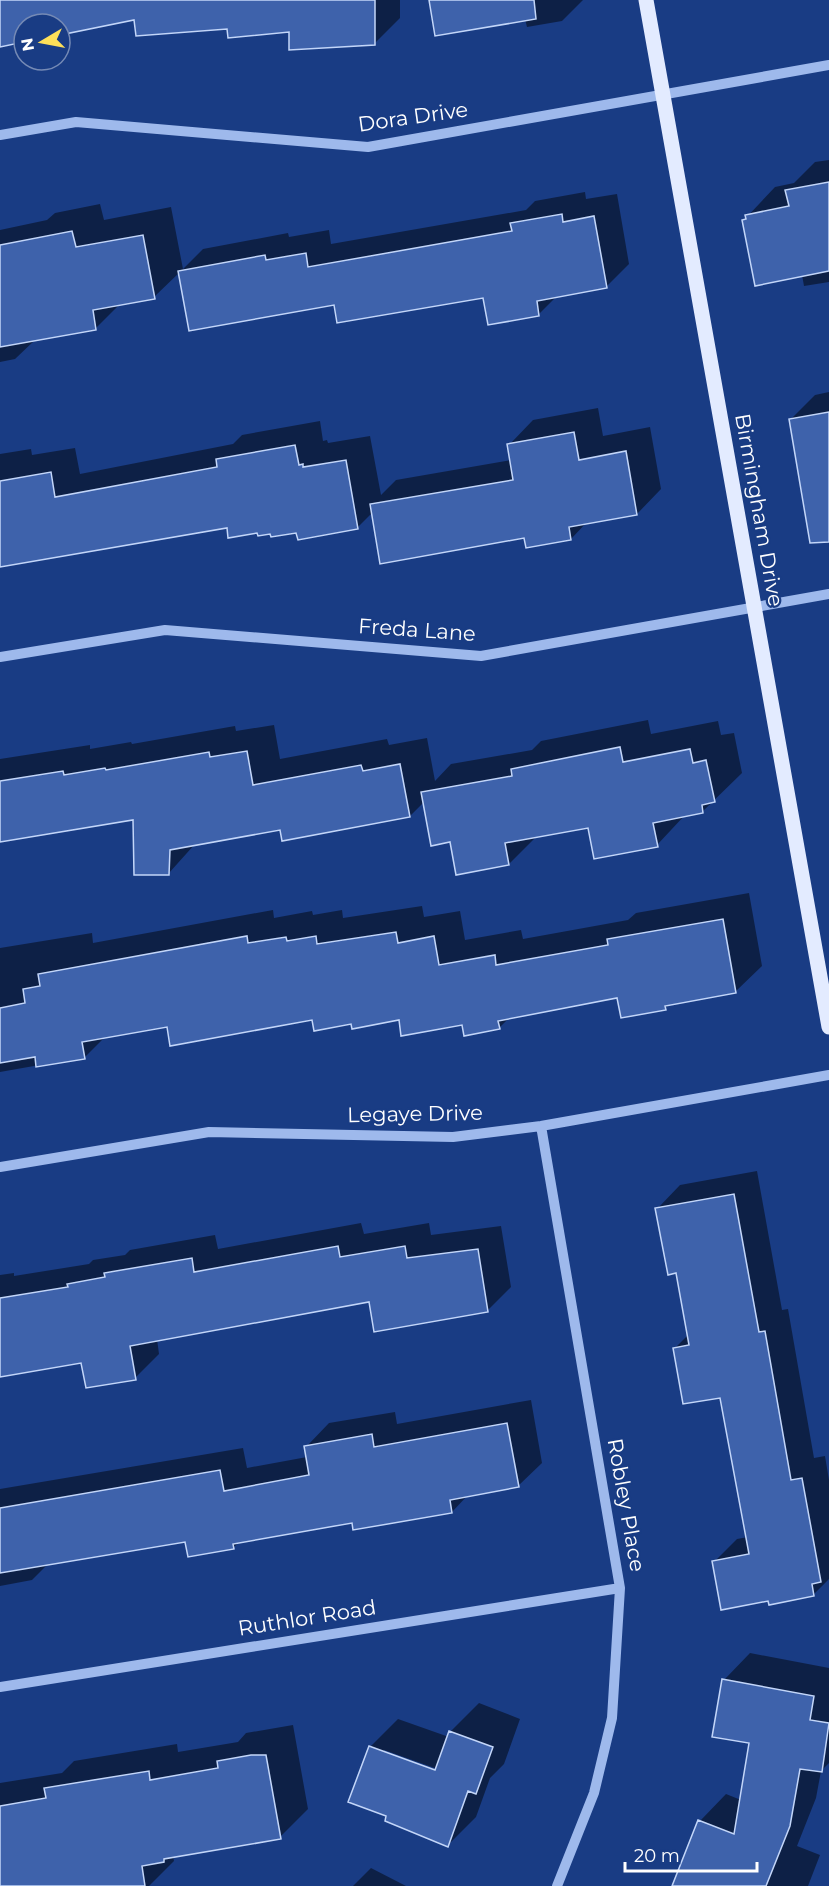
<svg xmlns="http://www.w3.org/2000/svg" width="829" height="1886" viewBox="0 0 829 1886" font-family="Montserrat,sans-serif">
	<style>
		.shadow { fill: #0007; fill-rule: evenodd }
		.building { fill: #3e62ab; stroke: #c3d6f9; stroke-width: 1.5 }
		.lines { fill: none; stroke-linecap: round; stroke-linejoin: round }
		.minor { stroke: #9eb9ec; stroke-width: 10 }
		.major { stroke: #e3ebff; stroke-width: 15 }
		.labels { text-anchor: middle; stroke-width: 4.5; stroke-linejoin: round; paint-order: stroke }
		.street-label { font-size: 21px; fill: #fff; stroke: #193c84 }
	</style>
	<rect width="100%" height="100%" fill="#193c84"/>
	<path class="shadow" d="M 0,0 L 400,0 L 400,18 L 374,44 L 290,31 L 136,18 L 60,33 L 60,24 L 24,24 L 24,40 L 0,45 Z
		M 430,0 L 583,0 L 562,21 L 527,27 L 525,19 Z
		M 829,160 L 829,282 L 804,286 L 802,275 L 743,221 L 775,187 L 794,183 L 815,162 Z
		M 585,192 L 586,199 L 617,194 L 629,264 L 606,287 L 558,295 L 538,315 L 484,296 L 335,303 L 180,272 L 154,297 L 121,303 L 95,329 L 35,340 L 15,359 L 0,362 L 0,230 L 47,220 L 55,213 L 100,204 L 104,220 L 171,207 L 183,269 L 203,249 L 288,233 L 289,237 L 329,230 L 331,244 L 526,210 L 535,201 Z
		M 829,392 L 829,478 L 790,420 L 815,395 Z
		M 598,408 L 603,436 L 650,427 L 661,489 L 637,514 L 587,522 L 571,539 L 525,536 L 373,512 L 357,528 L 271,533 L 228,526 L 0,563 L 0,454 L 31,449 L 32,455 L 75,448 L 80,474 L 233,444 L 242,435 L 320,421 L 323,441 L 327,440 L 328,443 L 370,436 L 381,495 L 396,480 L 511,460 L 509,445 L 533,420 Z
		M 648,720 L 651,734 L 718,721 L 721,735 L 734,733 L 742,773 L 702,812 L 685,815 L 657,845 L 589,827 L 537,836 L 509,864 L 452,840 L 425,801 L 410,816 L 281,829 L 195,844 L 169,873 L 135,818 L 0,841 L 0,759 L 90,745 L 90,749 L 131,742 L 132,744 L 235,726 L 236,731 L 274,725 L 280,759 L 387,739 L 389,745 L 427,738 L 435,781 L 451,764 L 532,750 L 541,741 Z
		M 749,893 L 762,966 L 735,992 L 670,1004 L 665,1008 L 619,997 L 510,1017 L 499,1028 L 400,1019 L 352,1023 L 313,1018 L 168,1025 L 106,1036 L 85,1057 L 0,1072 L 0,948 L 92,933 L 93,943 L 273,910 L 274,918 L 312,911 L 313,915 L 342,910 L 343,918 L 422,906 L 424,917 L 460,911 L 465,940 L 521,930 L 523,939 L 628,920 L 636,913 Z
		M 757,1171 L 782,1310 L 788,1309 L 814,1458 L 825,1456 L 829,1480 L 829,1579 L 814,1594 L 769,1599 L 714,1562 L 737,1539 L 748,1537 L 721,1396 L 675,1348 L 688,1335 L 677,1271 L 657,1209 L 680,1185 Z
		M 361,1223 L 364,1234 L 429,1223 L 431,1235 L 501,1226 L 511,1287 L 487,1311 L 370,1300 L 157,1339 L 159,1354 L 135,1378 L 82,1361 L 0,1363 L 0,1275 L 14,1273 L 14,1276 L 89,1264 L 93,1260 L 125,1255 L 130,1250 L 215,1235 L 218,1249 Z
		M 531,1400 L 542,1463 L 518,1486 L 468,1495 L 452,1512 L 353,1521 L 239,1542 L 233,1548 L 187,1540 L 49,1563 L 32,1580 L 0,1586 L 0,1489 L 243,1448 L 247,1468 L 307,1457 L 306,1447 L 329,1423 L 395,1412 L 397,1424 Z
		M 750,1653 L 829,1668 L 829,1763 L 821,1771 L 816,1798 L 797,1846 L 820,1855 L 808,1886 L 674,1886 L 700,1821 L 726,1794 L 741,1800 L 751,1742 L 724,1680 Z
		M 479,1703 L 520,1719 L 504,1764 L 490,1778 L 476,1817 L 448,1845 L 388,1815 L 370,1747 L 398,1719 L 449,1737 L 450,1732 ZM 384,1750 L 443,1771 L 442,1774 L 384,1753 Z
		M 293,1725 L 308,1809 L 280,1837 L 173,1856 L 174,1861 L 149,1886 L 0,1886 L 0,1783 L 62,1773 L 74,1761 L 177,1744 L 178,1752 L 238,1742 L 246,1733 Z
		M 371,1868 L 406,1886 L 353,1886 Z"/>
	<path class="building" d="M 0,0 L 375,0 L 375,45 L 289,50 L 289,32 L 228,38 L 227,29 L 136,36 L 134,20 L 60,35 L 60,24 L 24,24 L 24,42 L 0,47 Z
		M 429,0 L 534,0 L 536,19 L 435,36 Z
		M 829,182 L 829,271 L 755,286 L 742,220 L 746,219 L 745,215 L 789,206 L 785,190 Z
		M 562,214 L 563,222 L 594,216 L 607,288 L 537,301 L 539,316 L 488,325 L 483,298 L 337,323 L 334,305 L 189,331 L 178,271 L 265,255 L 266,260 L 306,253 L 308,267 L 512,231 L 510,223 Z
		M 72,231 L 76,247 L 143,235 L 155,299 L 93,310 L 96,330 L 0,347 L 0,245 Z
		M 829,412 L 829,542 L 810,543 L 789,419 Z
		M 574,432 L 579,460 L 626,451 L 637,515 L 569,527 L 571,540 L 526,548 L 524,538 L 380,564 L 370,504 L 513,480 L 507,444 Z
		M 295,445 L 299,465 L 303,464 L 303,467 L 346,460 L 358,529 L 298,540 L 296,533 L 271,537 L 270,534 L 258,536 L 257,533 L 228,538 L 227,528 L 0,567 L 0,481 L 51,472 L 55,497 L 217,467 L 216,459 Z
		M 620,747 L 623,762 L 690,749 L 693,763 L 706,760 L 715,802 L 702,805 L 703,813 L 653,823 L 658,847 L 594,859 L 588,828 L 505,843 L 509,865 L 456,875 L 450,842 L 431,846 L 421,792 L 512,776 L 511,769 Z
		M 247,751 L 253,785 L 361,765 L 363,771 L 400,764 L 410,817 L 282,841 L 280,830 L 170,850 L 169,875 L 134,875 L 133,820 L 0,842 L 0,781 L 63,771 L 64,775 L 105,768 L 106,770 L 209,752 L 210,757 Z
		M 723,919 L 736,993 L 665,1006 L 666,1010 L 621,1018 L 617,998 L 498,1021 L 500,1029 L 464,1036 L 462,1025 L 401,1036 L 399,1020 L 352,1029 L 351,1024 L 314,1031 L 312,1020 L 170,1046 L 167,1027 L 82,1042 L 85,1059 L 36,1067 L 35,1057 L 0,1063 L 0,1008 L 25,1003 L 23,989 L 40,986 L 38,974 L 247,936 L 248,943 L 286,937 L 287,941 L 316,936 L 317,944 L 396,932 L 398,943 L 434,936 L 439,965 L 495,955 L 496,965 L 608,945 L 607,939 Z
		M 734,1194 L 759,1332 L 765,1331 L 791,1480 L 802,1478 L 821,1582 L 812,1584 L 814,1596 L 769,1605 L 768,1601 L 721,1610 L 712,1561 L 749,1554 L 720,1398 L 683,1404 L 673,1348 L 689,1345 L 676,1273 L 668,1275 L 655,1208 Z
		M 338,1246 L 340,1257 L 405,1246 L 407,1258 L 478,1249 L 488,1312 L 374,1332 L 369,1302 L 130,1346 L 136,1380 L 86,1388 L 81,1363 L 0,1377 L 0,1298 L 68,1287 L 67,1284 L 105,1277 L 104,1273 L 192,1258 L 194,1272 Z
		M 507,1423 L 519,1487 L 450,1500 L 452,1513 L 353,1530 L 352,1523 L 233,1544 L 234,1549 L 188,1557 L 185,1542 L 0,1573 L 0,1508 L 220,1470 L 224,1491 L 309,1475 L 304,1446 L 372,1434 L 374,1447 Z
		M 722,1679 L 814,1696 L 810,1720 L 829,1723 L 822,1772 L 800,1769 L 790,1826 L 766,1886 L 672,1886 L 698,1820 L 734,1834 L 749,1743 L 712,1737 Z
		M 449,1731 L 493,1747 L 476,1794 L 468,1791 L 448,1847 L 385,1821 L 386,1816 L 348,1802 L 369,1746 L 435,1770 Z
		M 251,1755 L 266,1755 L 281,1839 L 164,1859 L 164,1862 L 142,1866 L 145,1886 L 0,1886 L 0,1806 L 46,1798 L 44,1788 L 149,1771 L 150,1780 L 218,1768 L 217,1761 Z"/>
	<g class="lines">
		<path class="minor" d="M 0,135 L 76,122 L 368,147 L 829,65
			M 0,657 L 165,630 L 481,656 L 829,594
			M 541,1126 L 620,1588 L 612,1718 L 594,1793 L 557,1886
			M 0,1167 L 209,1132 L 453,1137 L 541,1126 L 829,1075
			M 0,1687 L 620,1588"/>
		<path class="major" d="M 646,0 L 829,1027"/>
	</g>
	<g class="labels">
		<g class="street-label">
			<text transform="translate(413 117) rotate(-8)" y="7">Dora Drive</text>
			<text transform="translate(759 510) rotate(80)" y="7">Birmingham Drive</text>
			<text transform="translate(417 630) rotate(4)" y="7">Freda Lane</text>
			<text transform="translate(415 1114) rotate(-1)" y="7">Legaye Drive</text>
			<text transform="translate(626 1505) rotate(80)" y="7">Robley Place</text>
			<text transform="translate(307 1618) rotate(-9)" y="7">Ruthlor Road</text>
		</g>
	</g>
	<g transform="translate(42 42) rotate(260)"><circle r="28" fill="#193c84" stroke="#758ab5" stroke-width="1.5"/>
	<path d="M0-4.5L10 22L0 15L-10 22Z" fill="#fee059"/>
	<text y="-9" font-size="16" font-weight="bold" text-anchor="middle" fill="#ffffff">N</text>
	</g>
	<path d="M625 1862v9h132v-9" fill="none" stroke="#ffffff" stroke-width="3"/>
	<text x="634" y="1862" font-size="18" fill="#ffffff" stroke="#193c84" stroke-width="4.5" paint-order="stroke">20 m</text>
</svg>
